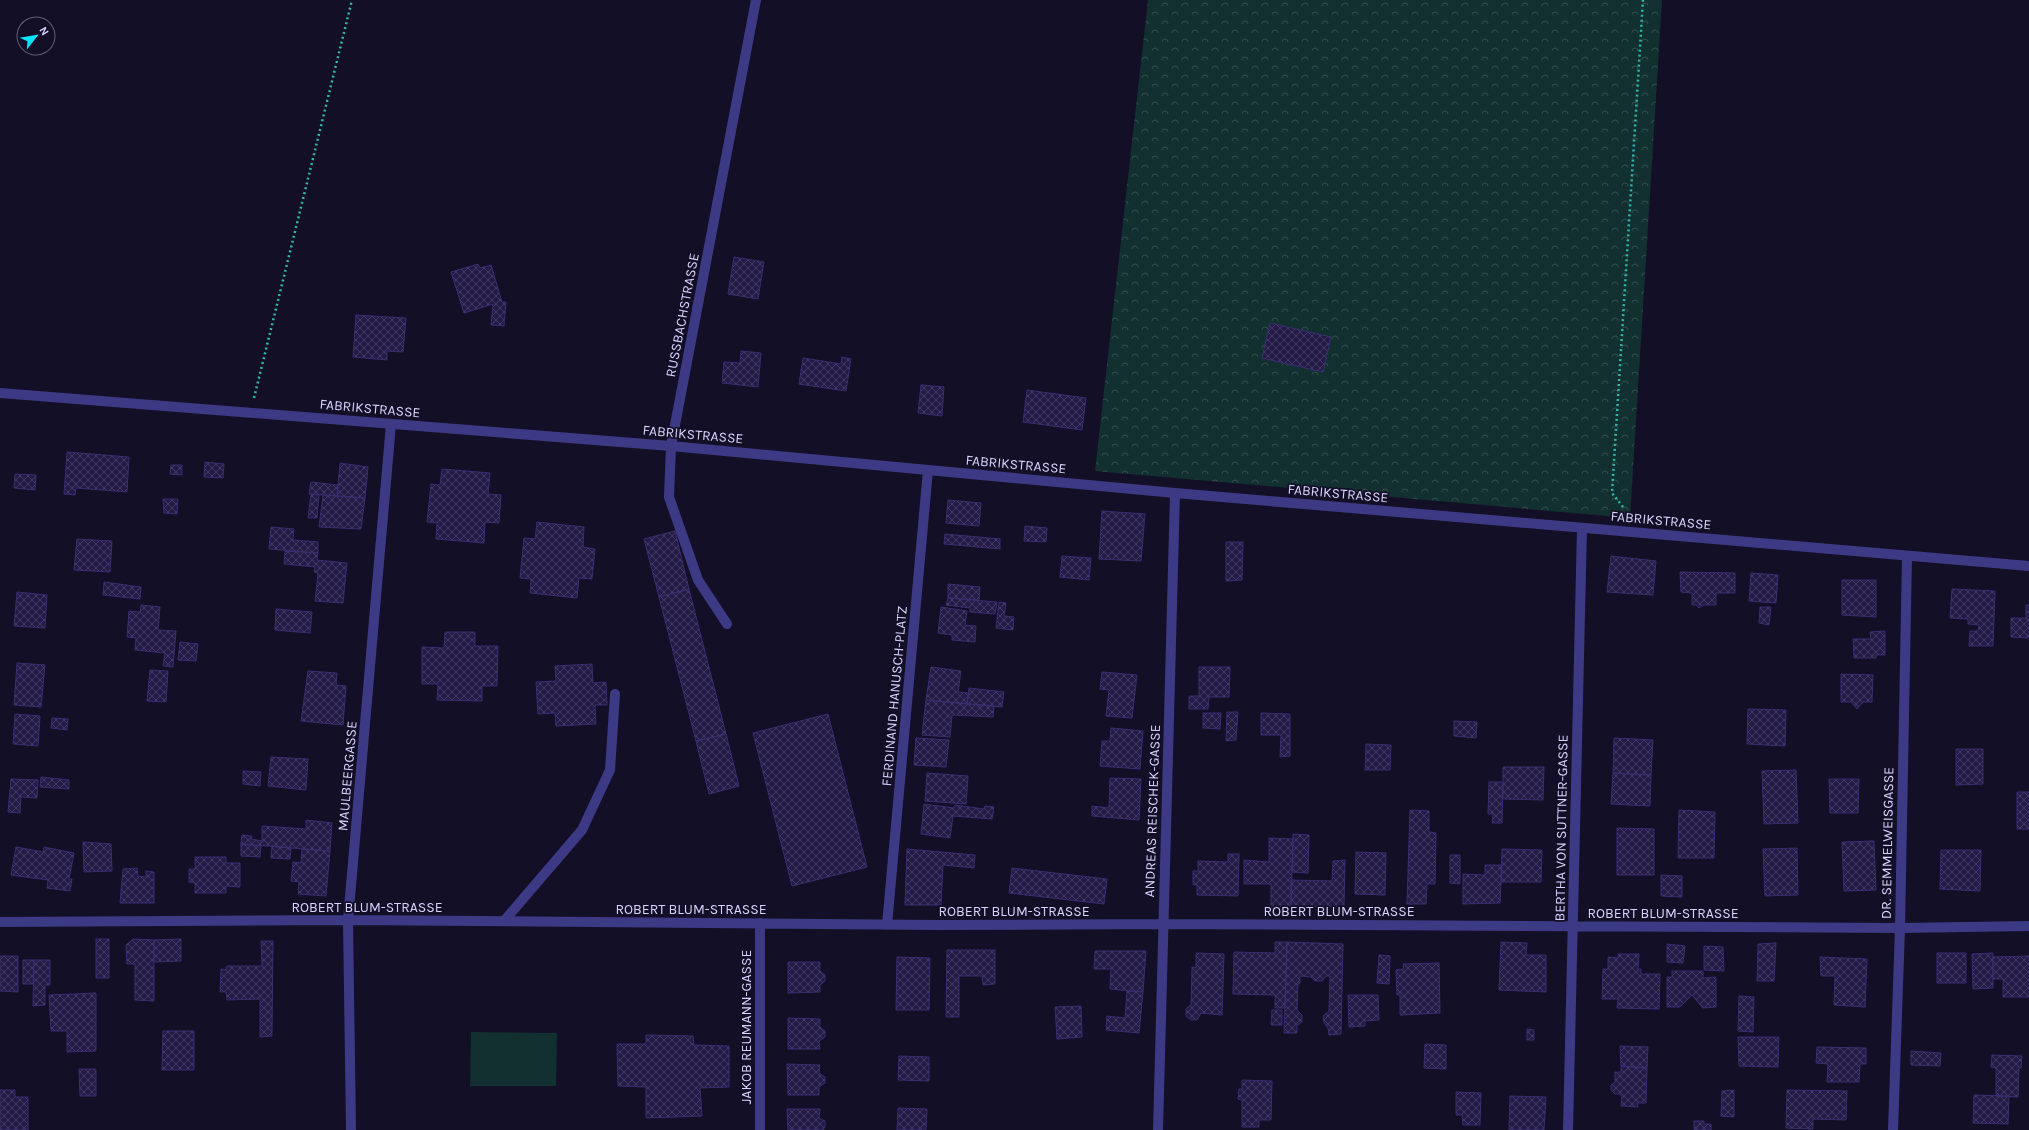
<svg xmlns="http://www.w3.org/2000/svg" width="2029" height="1130" viewBox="0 0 2029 1130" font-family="Karla,sans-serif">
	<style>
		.forest { fill: url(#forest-crowns) }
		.pitch { fill: #12302f }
		.building { fill: url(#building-cross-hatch); stroke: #3b2d73 }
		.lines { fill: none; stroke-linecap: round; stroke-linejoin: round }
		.path { stroke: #2fb8b0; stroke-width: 2.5; stroke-dasharray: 2 3; stroke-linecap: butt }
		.lane { stroke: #3d3a85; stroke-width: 10 }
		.street { stroke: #3d3a85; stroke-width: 10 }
		.labels { text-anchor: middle; stroke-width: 3.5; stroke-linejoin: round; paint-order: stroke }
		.street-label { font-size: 14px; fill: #d9d4ff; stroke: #130f26 }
	</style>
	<defs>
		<pattern id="forest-crowns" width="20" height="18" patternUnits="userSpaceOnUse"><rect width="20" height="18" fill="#12302f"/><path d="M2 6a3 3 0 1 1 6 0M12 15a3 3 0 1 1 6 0" fill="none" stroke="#344d4e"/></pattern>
		<pattern id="building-cross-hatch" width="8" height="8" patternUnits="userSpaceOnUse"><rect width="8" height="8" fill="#241b47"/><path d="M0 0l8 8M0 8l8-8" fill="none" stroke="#433b63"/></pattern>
	</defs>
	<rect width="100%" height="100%" fill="#130f26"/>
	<path class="forest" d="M 1148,0 L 1662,0 L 1630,518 L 1095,471 Z"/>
	<path class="pitch" d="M 471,1032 L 557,1033 L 556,1086 L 470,1086 Z"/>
	<path class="building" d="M 734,257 L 764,262 L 758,299 L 728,294 Z
		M 478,264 L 480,268 L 491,265 L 502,302 L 506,302 L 504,326 L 491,325 L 493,304 L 464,313 L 451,272 Z
		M 356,315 L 406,318 L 403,352 L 387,351 L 387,360 L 353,357 Z
		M 1270,323 L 1331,337 L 1323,372 L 1262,358 Z
		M 741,351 L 761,353 L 758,387 L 722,383 L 724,362 L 740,363 Z
		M 842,357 L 851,359 L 846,391 L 799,384 L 803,358 L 841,364 Z
		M 921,385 L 944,387 L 942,416 L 918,413 Z
		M 1027,390 L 1086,398 L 1082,430 L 1023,422 Z
		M 67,452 L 129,457 L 127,492 L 76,488 L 75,495 L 64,494 Z
		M 205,462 L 224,464 L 223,478 L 204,477 Z
		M 340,463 L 368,467 L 365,498 L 337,496 Z
		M 171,465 L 182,465 L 182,475 L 170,474 Z
		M 442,469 L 490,473 L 488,494 L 501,495 L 499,523 L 485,522 L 484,543 L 436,539 L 437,523 L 427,522 L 431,484 L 440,485 Z
		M 15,474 L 36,475 L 35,490 L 14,488 Z
		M 311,482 L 338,485 L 337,496 L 309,494 Z
		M 311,494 L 319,495 L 317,518 L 308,518 Z
		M 323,495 L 365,498 L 361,529 L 319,527 Z
		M 163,499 L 178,499 L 177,514 L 164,513 Z
		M 948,500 L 981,503 L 979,526 L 946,523 Z
		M 1102,511 L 1145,514 L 1141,561 L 1099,559 Z
		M 537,522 L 584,527 L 583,547 L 595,549 L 592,579 L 579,578 L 577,598 L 530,593 L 531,579 L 520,578 L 524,538 L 535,539 Z
		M 1025,526 L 1047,528 L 1046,542 L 1024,541 Z
		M 271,527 L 294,529 L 293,540 L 318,542 L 318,553 L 269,549 Z
		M 675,531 L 689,589 L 659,597 L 644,539 Z
		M 945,534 L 1000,539 L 1000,549 L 944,544 Z
		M 77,539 L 112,541 L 110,572 L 74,570 Z
		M 1226,542 L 1243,542 L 1242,580 L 1226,581 Z
		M 285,551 L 318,553 L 317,560 L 347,563 L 343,603 L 315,601 L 318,573 L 314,572 L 315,567 L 284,564 Z
		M 1062,556 L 1091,558 L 1089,580 L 1060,577 Z
		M 1611,556 L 1656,561 L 1653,595 L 1607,592 Z
		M 1680,572 L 1735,573 L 1735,593 L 1716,593 L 1716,605 L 1703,605 L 1699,608 L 1696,605 L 1692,605 L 1692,593 L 1681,592 Z
		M 1751,573 L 1778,575 L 1776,603 L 1749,601 Z
		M 1842,580 L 1876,580 L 1876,617 L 1842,615 Z
		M 104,582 L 141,587 L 140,599 L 103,595 Z
		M 948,584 L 980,587 L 979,600 L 948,598 Z
		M 689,589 L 726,734 L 696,741 L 659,597 Z
		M 1952,589 L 1995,591 L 1993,646 L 1969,646 L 1970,631 L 1978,631 L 1979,625 L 1968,624 L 1968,619 L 1950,618 Z
		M 17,592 L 47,595 L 45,628 L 14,626 Z
		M 948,598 L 997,602 L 995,614 L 970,612 L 970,608 L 946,605 Z
		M 999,602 L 1006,603 L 1004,616 L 1014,617 L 1013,630 L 996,628 Z
		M 141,605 L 160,607 L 158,630 L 176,631 L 173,667 L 163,666 L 165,653 L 135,650 L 136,638 L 127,637 L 129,611 L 140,612 Z
		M 2026,605 L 2029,605 L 2029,638 L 2011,637 L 2011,618 L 2026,618 Z
		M 941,607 L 967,611 L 965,625 L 976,626 L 975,642 L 952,640 L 952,635 L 938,633 Z
		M 1760,607 L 1771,607 L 1769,625 L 1759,623 Z
		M 276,609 L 312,612 L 310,633 L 275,630 Z
		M 1885,631 L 1885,655 L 1876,655 L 1876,658 L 1854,658 L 1853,639 L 1871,639 L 1870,632 Z
		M 445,632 L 475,632 L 475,646 L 498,646 L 497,686 L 482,686 L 482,701 L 437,700 L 438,684 L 422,684 L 422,647 L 444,648 Z
		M 180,642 L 198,644 L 196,661 L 178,660 Z
		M 17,663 L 45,665 L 41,707 L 14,705 Z
		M 592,664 L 593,683 L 606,682 L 607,705 L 595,705 L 596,724 L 556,726 L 555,713 L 538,714 L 536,682 L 556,681 L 555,666 Z
		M 931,667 L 961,671 L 958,692 L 969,693 L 967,704 L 926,700 Z
		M 1199,667 L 1230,667 L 1229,697 L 1209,697 L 1208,709 L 1189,709 L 1189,696 L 1199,696 Z
		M 150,670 L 168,671 L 166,702 L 147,701 Z
		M 308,671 L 337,673 L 336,685 L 346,686 L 343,725 L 301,721 Z
		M 1102,672 L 1137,675 L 1132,718 L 1106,716 L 1109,690 L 1100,689 Z
		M 1841,674 L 1873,675 L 1872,702 L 1863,702 L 1857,709 L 1851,702 L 1841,702 Z
		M 969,688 L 1004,692 L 1002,707 L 967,704 Z
		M 926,700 L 994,706 L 993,717 L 952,715 L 950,737 L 922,735 Z
		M 1748,709 L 1786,710 L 1785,746 L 1747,744 Z
		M 1227,712 L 1238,712 L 1236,740 L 1226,741 Z
		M 1203,713 L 1221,713 L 1220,729 L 1203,728 Z
		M 1261,713 L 1290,714 L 1290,756 L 1280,757 L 1281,735 L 1261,735 Z
		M 15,714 L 40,716 L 38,746 L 13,744 Z
		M 828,714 L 867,867 L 792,886 L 753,733 Z
		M 52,718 L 68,719 L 67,730 L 51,728 Z
		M 1454,721 L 1477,722 L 1476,738 L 1454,736 Z
		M 1111,728 L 1143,731 L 1140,769 L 1100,766 L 1102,741 L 1110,741 Z
		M 726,734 L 739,786 L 709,794 L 696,741 Z
		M 916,738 L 949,740 L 946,767 L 914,765 Z
		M 1614,738 L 1653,740 L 1651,775 L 1613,773 Z
		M 1366,744 L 1391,745 L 1390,770 L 1365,770 Z
		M 1956,749 L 1983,749 L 1983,784 L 1956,785 Z
		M 271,757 L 308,759 L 306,790 L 268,786 Z
		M 1503,767 L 1544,767 L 1543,800 L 1503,799 Z
		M 1796,770 L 1798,823 L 1764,824 L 1762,771 Z
		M 243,771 L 261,772 L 260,786 L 243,784 Z
		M 927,773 L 968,776 L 966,804 L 925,801 Z
		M 1613,773 L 1651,775 L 1650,806 L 1611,804 Z
		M 41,777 L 69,780 L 69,789 L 40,787 Z
		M 1110,778 L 1141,779 L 1139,820 L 1092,816 L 1092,806 L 1109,808 Z
		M 11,779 L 38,780 L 37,798 L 21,797 L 20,813 L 8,812 Z
		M 1829,779 L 1859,779 L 1858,813 L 1830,813 Z
		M 1489,782 L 1503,782 L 1502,823 L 1492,823 L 1493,814 L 1488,814 Z
		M 2017,792 L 2029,792 L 2029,829 L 2017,829 Z
		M 924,804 L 954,808 L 955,805 L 984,809 L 985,806 L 994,807 L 992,819 L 953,816 L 950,838 L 921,834 Z
		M 1410,810 L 1429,811 L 1429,832 L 1436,833 L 1435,884 L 1427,884 L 1426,904 L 1407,904 Z
		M 1679,810 L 1715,812 L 1714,858 L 1678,858 Z
		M 306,820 L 332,823 L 330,851 L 241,844 L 242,835 L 252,836 L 251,839 L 262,841 L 262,826 L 306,829 Z
		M 1617,828 L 1654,829 L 1654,875 L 1617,875 Z
		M 1293,834 L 1309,835 L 1308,873 L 1292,872 Z
		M 1269,838 L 1293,839 L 1291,906 L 1271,907 L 1271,884 L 1244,884 L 1244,860 L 1269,862 Z
		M 1874,841 L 1876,890 L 1844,891 L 1842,842 Z
		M 83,842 L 111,844 L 112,871 L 84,872 Z
		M 241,844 L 261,846 L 260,857 L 241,856 Z
		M 272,846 L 291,848 L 290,859 L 271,858 Z
		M 16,847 L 43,852 L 44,847 L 74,853 L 69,879 L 72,879 L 70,891 L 47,888 L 48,880 L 11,875 Z
		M 1797,848 L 1798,895 L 1765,896 L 1763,849 Z
		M 302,849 L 330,851 L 326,896 L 298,894 L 299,882 L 291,881 L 293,862 L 301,863 Z
		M 907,849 L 975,855 L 974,868 L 943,865 L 941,905 L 905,905 Z
		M 1502,849 L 1542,850 L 1541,882 L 1501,882 Z
		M 1941,850 L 1981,850 L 1980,891 L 1940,889 Z
		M 1356,852 L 1386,853 L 1385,895 L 1355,894 Z
		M 1228,854 L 1239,854 L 1238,896 L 1197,895 L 1197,885 L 1193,885 L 1193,871 L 1198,871 L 1198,861 L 1228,862 Z
		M 1450,855 L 1460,855 L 1460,884 L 1450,883 Z
		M 195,857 L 226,857 L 226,863 L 240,863 L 240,887 L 226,886 L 226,893 L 195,893 L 195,883 L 189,882 L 189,869 L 195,869 Z
		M 1345,860 L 1344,907 L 1291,906 L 1291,880 L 1332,881 L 1333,861 Z
		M 1485,865 L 1502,865 L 1500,903 L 1463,904 L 1463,874 L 1485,875 Z
		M 137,868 L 138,876 L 146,877 L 146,871 L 154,872 L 154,903 L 120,903 L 123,869 Z
		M 1012,868 L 1107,879 L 1104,904 L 1009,893 Z
		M 1661,875 L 1682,876 L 1682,897 L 1661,896 Z
		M 96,939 L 109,939 L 109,978 L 96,978 Z
		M 133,939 L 154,940 L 154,1001 L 135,1000 L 135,964 L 127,964 L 126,945 Z
		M 181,939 L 181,961 L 154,962 L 154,940 Z
		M 261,941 L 273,941 L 272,1036 L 260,1037 L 260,999 L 227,1000 L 226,992 L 220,992 L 221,969 L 226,970 L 227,966 L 262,966 Z
		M 1275,942 L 1287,942 L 1285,1008 L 1275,1008 L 1275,995 L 1233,994 L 1234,952 L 1275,953 Z
		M 1287,942 L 1343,944 L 1341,1034 L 1329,1035 L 1328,1028 L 1324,1023 L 1323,1016 L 1329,1011 L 1330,976 L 1326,976 L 1322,981 L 1315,981 L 1311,977 L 1300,976 L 1300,983 L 1298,984 L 1297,1010 L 1302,1015 L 1302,1022 L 1297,1026 L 1297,1033 L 1284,1033 Z
		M 1501,942 L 1527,943 L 1526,955 L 1546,955 L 1546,992 L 1499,990 Z
		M 1776,943 L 1774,981 L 1757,981 L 1758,944 Z
		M 1667,944 L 1685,946 L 1683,963 L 1667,962 Z
		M 1704,946 L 1723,947 L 1724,971 L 1704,970 Z
		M 947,950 L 995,950 L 995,984 L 983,985 L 982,976 L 959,976 L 959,1017 L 946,1017 Z
		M 1095,951 L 1146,951 L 1143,992 L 1110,989 L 1111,969 L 1094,969 Z
		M 1196,953 L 1224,954 L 1222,1015 L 1201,1013 L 1197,1020 L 1191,1020 L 1186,1016 L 1186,1009 L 1191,1005 L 1192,967 L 1196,968 Z
		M 1937,953 L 1966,953 L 1966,983 L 1937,983 Z
		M 1993,953 L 1993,988 L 1973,989 L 1972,954 Z
		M 1618,954 L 1639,954 L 1638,969 L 1641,969 L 1641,974 L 1660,974 L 1659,1009 L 1617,1008 L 1618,999 L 1602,999 L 1603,969 L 1608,969 L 1608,957 L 1618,958 Z
		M 1379,955 L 1390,956 L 1389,984 L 1377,983 Z
		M 0,956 L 18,956 L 18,992 L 0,991 Z
		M 2029,956 L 2029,997 L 2003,997 L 2003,979 L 1993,979 L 1993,957 Z
		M 897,957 L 930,958 L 929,1010 L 896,1010 Z
		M 1820,957 L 1867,959 L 1865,1007 L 1834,1005 L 1835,976 L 1821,976 Z
		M 23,960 L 34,960 L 33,984 L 23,984 Z
		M 34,960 L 50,960 L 50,985 L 45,985 L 45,1005 L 33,1006 Z
		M 788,962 L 820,962 L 820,971 L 825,975 L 825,981 L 820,985 L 820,992 L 788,993 Z
		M 1439,963 L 1440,1013 L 1400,1015 L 1400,995 L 1397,995 L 1396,970 L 1404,969 L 1403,964 Z
		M 1672,971 L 1703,971 L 1703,978 L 1716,977 L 1716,1007 L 1703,1008 L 1692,995 L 1680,1007 L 1667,1007 L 1667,977 L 1672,977 Z
		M 1127,991 L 1143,992 L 1139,1033 L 1106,1030 L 1107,1016 L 1125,1018 Z
		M 96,993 L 96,1051 L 67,1052 L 67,1031 L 51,1031 L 49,995 Z
		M 1348,995 L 1378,995 L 1379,1020 L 1365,1021 L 1365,1026 L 1349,1027 Z
		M 1739,996 L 1754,997 L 1753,1032 L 1738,1031 Z
		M 1081,1006 L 1082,1037 L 1057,1039 L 1055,1007 Z
		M 1272,1010 L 1282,1010 L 1282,1025 L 1271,1025 Z
		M 788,1018 L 820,1019 L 820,1027 L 825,1031 L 825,1037 L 819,1041 L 820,1049 L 788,1049 Z
		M 1527,1029 L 1534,1030 L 1534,1040 L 1527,1040 Z
		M 163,1031 L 194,1031 L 194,1070 L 162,1070 Z
		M 646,1035 L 693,1036 L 694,1045 L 729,1046 L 729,1087 L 700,1088 L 702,1116 L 646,1118 L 646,1087 L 618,1086 L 617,1044 L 646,1044 Z
		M 1738,1037 L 1779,1037 L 1778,1067 L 1739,1066 Z
		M 1425,1044 L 1446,1045 L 1446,1069 L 1424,1068 Z
		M 1620,1046 L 1648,1047 L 1647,1068 L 1621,1066 Z
		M 1817,1047 L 1866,1048 L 1866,1064 L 1860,1064 L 1859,1082 L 1827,1082 L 1828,1064 L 1816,1063 Z
		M 1911,1051 L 1941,1053 L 1940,1066 L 1911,1065 Z
		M 1992,1055 L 2022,1056 L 2021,1068 L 2019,1068 L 2018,1097 L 1996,1096 L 1996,1068 L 1991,1067 Z
		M 899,1056 L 929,1057 L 929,1081 L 898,1080 Z
		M 787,1064 L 820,1065 L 819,1073 L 825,1077 L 825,1083 L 819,1087 L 819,1095 L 788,1095 Z
		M 1621,1066 L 1647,1068 L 1646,1103 L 1637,1103 L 1638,1107 L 1621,1106 L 1622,1096 L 1619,1094 L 1615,1094 L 1611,1090 L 1611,1085 L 1615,1082 L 1615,1072 L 1621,1072 Z
		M 79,1069 L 96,1069 L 96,1096 L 80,1096 Z
		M 1242,1080 L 1272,1081 L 1271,1120 L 1259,1120 L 1259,1127 L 1242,1127 L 1242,1100 L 1238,1099 L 1239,1089 L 1242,1089 Z
		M 0,1090 L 15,1090 L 15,1097 L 28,1097 L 28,1130 L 0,1130 Z
		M 1734,1090 L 1734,1117 L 1721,1116 L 1722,1091 Z
		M 1787,1090 L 1847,1091 L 1846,1120 L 1813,1119 L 1813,1129 L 1786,1128 Z
		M 1456,1092 L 1481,1093 L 1480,1125 L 1463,1125 L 1462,1115 L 1456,1115 Z
		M 1974,1095 L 2009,1096 L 2008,1124 L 1973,1123 Z
		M 1510,1096 L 1546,1097 L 1544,1130 L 1509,1130 Z
		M 898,1108 L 927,1109 L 926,1130 L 897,1130 Z
		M 787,1109 L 820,1109 L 819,1118 L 825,1121 L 825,1127 L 823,1130 L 788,1130 Z
		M 1694,1121 L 1704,1121 L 1704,1124 L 1711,1124 L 1711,1130 L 1694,1130 Z"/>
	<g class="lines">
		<path class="path" d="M 254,398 L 352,0
			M 1623,507 L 1612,493 L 1643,0"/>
		<path class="lane" d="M 504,921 L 582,830 L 610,770 L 615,694"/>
		<path class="street" d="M 0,393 L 671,446 L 1175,493 L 2029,566
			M 727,624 L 698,580 L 669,497 L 671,446 L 756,0
			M 0,922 L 348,920 L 939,925 L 1163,924 L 1900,928 L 2029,926
			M 887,925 L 928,470
			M 351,1130 L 348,920 L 391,424
			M 760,1130 L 760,923
			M 1158,1130 L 1175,493
			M 1568,1130 L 1582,528
			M 1893,1130 L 1900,928 L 1907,556"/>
	</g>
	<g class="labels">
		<g class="street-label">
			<text transform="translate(682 315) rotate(-79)" y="5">RUSSBACHSTRASSE</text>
			<text transform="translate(370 408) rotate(5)" y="5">FABRIKSTRASSE</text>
			<text transform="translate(693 434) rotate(5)" y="5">FABRIKSTRASSE</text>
			<text transform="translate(1016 464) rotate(5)" y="5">FABRIKSTRASSE</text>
			<text transform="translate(1338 493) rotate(5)" y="5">FABRIKSTRASSE</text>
			<text transform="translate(1661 520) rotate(5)" y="5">FABRIKSTRASSE</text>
			<text transform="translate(894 696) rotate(-85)" y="5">FERDINAND HANUSCH-PLATZ</text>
			<text transform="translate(347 776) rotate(-85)" y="5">MAULBEERGASSE</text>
			<text transform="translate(1152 811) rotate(-88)" y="5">ANDREAS REISCHEK-GASSE</text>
			<text transform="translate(1561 828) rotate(-89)" y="5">BERTHA VON SUTTNER-GASSE</text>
			<text transform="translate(1887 843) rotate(-89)" y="5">DR. SEMMELWEISGASSE</text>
			<text x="367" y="912">ROBERT BLUM-STRASSE</text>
			<text x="691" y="914">ROBERT BLUM-STRASSE</text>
			<text x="1014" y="916">ROBERT BLUM-STRASSE</text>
			<text x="1339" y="916">ROBERT BLUM-STRASSE</text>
			<text x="1663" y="918">ROBERT BLUM-STRASSE</text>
			<text transform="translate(746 1027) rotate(-90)" y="5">JAKOB REUMANN-GASSE</text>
		</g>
	</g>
	<g transform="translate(36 36) rotate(59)"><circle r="19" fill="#130f26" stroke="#625e7d"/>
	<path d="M0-3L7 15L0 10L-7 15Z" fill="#00e5ff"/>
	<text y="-6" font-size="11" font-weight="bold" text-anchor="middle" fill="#d9d4ff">N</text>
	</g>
</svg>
